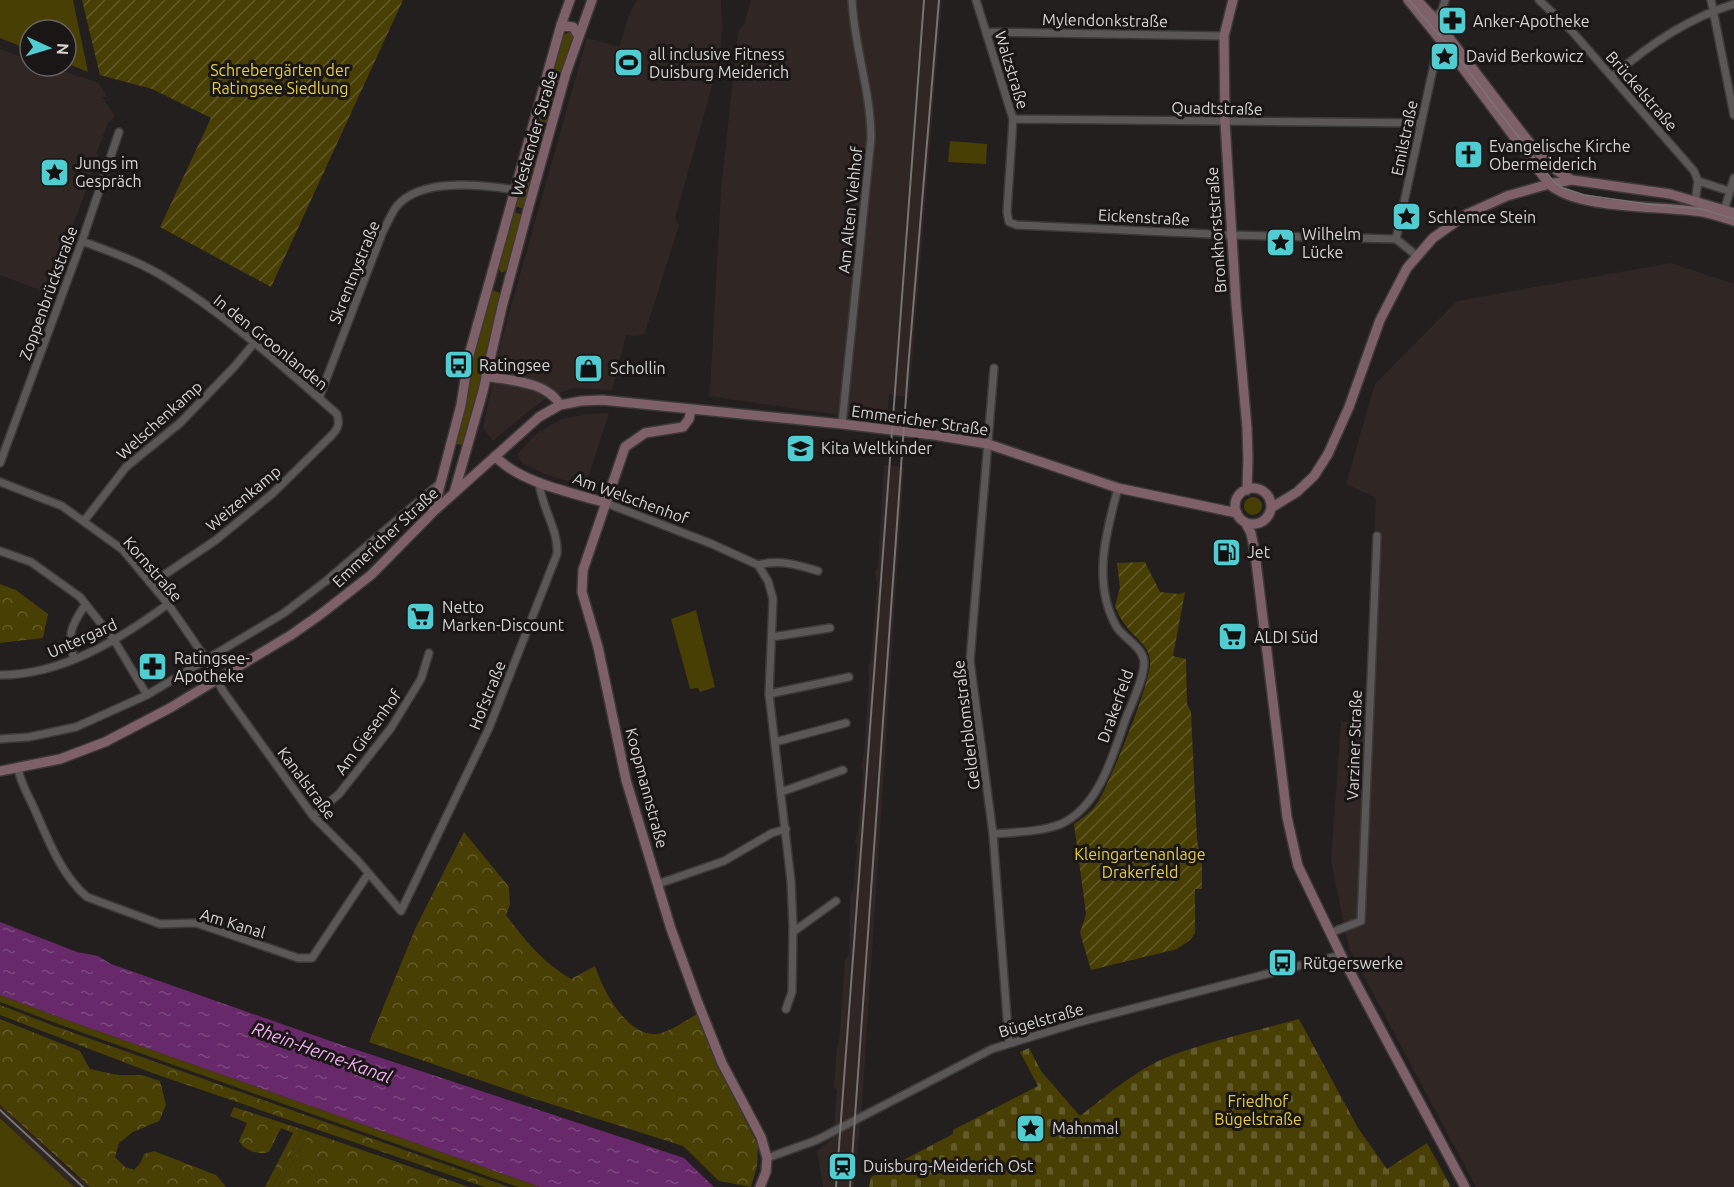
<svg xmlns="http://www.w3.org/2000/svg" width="1734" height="1187" viewBox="0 0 1734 1187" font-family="Ubuntu,sans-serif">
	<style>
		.built { fill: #302724 }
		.grass { fill: #483f05 }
		.forest { fill: url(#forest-crowns) }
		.cemetery { fill: url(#cemetery-stones) }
		.garden { fill: url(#garden-furrows) }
		.water { fill: url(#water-ripples) }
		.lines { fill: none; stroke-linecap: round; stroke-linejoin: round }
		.street-casing { stroke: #3c3a39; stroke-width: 10 }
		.secondary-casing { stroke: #3c3a39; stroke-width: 12 }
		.street { stroke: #5b5756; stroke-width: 7 }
		.secondary { stroke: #7e6069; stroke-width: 9 }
		.tram { stroke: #777574; stroke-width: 1.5 }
		.rail { stroke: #777574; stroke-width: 2 }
		.labels { text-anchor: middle; stroke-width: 6; stroke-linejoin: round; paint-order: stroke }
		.street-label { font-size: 16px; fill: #d6d4d3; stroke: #191615 }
		.poi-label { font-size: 16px; fill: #d6d4d3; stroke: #191615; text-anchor: start }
		.park-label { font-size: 16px; fill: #e5cd43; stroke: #191615 }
		.water-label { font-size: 18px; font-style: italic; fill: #f4aef5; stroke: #191615 }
	</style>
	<defs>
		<pattern id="forest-crowns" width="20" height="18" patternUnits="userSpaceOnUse" patternTransform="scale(1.5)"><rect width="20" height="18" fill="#483f05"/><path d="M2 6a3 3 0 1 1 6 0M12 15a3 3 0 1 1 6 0" fill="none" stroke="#625a29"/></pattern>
		<pattern id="cemetery-stones" width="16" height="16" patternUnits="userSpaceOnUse" patternTransform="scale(1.5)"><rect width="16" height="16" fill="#483f05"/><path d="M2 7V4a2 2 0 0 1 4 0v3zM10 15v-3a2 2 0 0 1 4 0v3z" fill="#625a29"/></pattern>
		<pattern id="garden-furrows" width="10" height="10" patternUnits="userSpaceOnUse" patternTransform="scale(1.5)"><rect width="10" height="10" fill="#483f05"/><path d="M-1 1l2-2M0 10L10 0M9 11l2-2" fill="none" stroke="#625a29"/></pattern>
		<pattern id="water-ripples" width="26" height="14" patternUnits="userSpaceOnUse" patternTransform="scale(1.5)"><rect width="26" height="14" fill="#672969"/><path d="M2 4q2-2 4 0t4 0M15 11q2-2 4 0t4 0" fill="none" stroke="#7c477e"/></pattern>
	</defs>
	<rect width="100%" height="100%" fill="#221f1e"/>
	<path class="built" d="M 637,0 L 721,0 L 722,26 L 720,58 L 675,218 L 679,225 L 645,333 L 637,336 L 626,335 L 612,390 L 573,388 L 547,398 L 530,410 L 493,441 L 483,428 L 501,342 L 587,38 L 619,47 L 629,15 Z
		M 751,0 L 942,0 L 909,398 L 889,394 L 887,422 L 708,396 L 710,392 L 721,190 L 734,69 L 739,29 L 744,25 Z
		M 0,49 L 30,60 L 30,66 L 48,66 L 99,83 L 107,97 L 102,97 L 115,116 L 108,123 L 96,154 L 99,155 L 48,293 L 0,275 Z
		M 1671,263 L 1734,284 L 1734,1187 L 1476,1187 L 1349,948 L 1331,861 L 1341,722 L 1365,722 L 1376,498 L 1346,484 L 1375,384 L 1457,301 Z
		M 609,413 L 585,487 L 545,474 L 522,463 L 517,454 L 537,433 L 562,419 L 586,414 Z
		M 884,465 L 904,467 L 862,1104 L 854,1187 L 823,1187 L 817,1151 L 833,1138 L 837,1090 L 834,1087 L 837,1046 L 839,1044 L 845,960 L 849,954 L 850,895 L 853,890 L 857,847 L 855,841 L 858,830 L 863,772 L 861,765 L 864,754 L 869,678 L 868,666 L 871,661 L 877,585 L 875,572 L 878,566 Z
		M 0,1105 L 69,1170 L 90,1187 L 74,1187 L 40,1156 L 0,1117 Z"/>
	<path class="grass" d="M 0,0 L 73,0 L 88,72 L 66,63 L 66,30 L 30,30 L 30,50 L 0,38 Z
		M 570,32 L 574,38 L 524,209 L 515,206 L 564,35 Z
		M 950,141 L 987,144 L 986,164 L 948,162 Z
		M 514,212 L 523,215 L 507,270 L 501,273 L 498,267 Z
		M 489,289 L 503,294 L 499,301 L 479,390 L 464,446 L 455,443 Z
		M1244 506a9 9 0 1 1 18 0a9 9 0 1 1-18 0Z
		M 696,610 L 715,687 L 700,692 L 698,688 L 690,689 L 671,619 Z
		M 0,995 L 61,1018 L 540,1187 L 518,1187 L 58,1024 L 0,1002 Z
		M 0,1118 L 74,1187 L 0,1187 Z
		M 304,1130 L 310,1132 L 278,1187 L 272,1187 Z"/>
	<path class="forest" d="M 0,584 L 16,590 L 48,614 L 43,638 L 0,643 Z
		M 464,832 L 509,887 L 510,905 L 506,915 C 525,941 544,963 571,979 L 595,966 C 603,990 625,1034 655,1034 C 668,1034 686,1020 697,1014 L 717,1064 L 758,1145 L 757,1166 L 751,1187 L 719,1181 L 683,1146 L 532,1098 L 369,1042 L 416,927 Z
		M 0,1005 L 57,1027 L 509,1187 L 485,1187 L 155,1074 L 0,1015 Z
		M 0,1019 L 80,1051 L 90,1069 L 118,1075 L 142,1075 L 160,1081 L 166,1105 L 159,1121 L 133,1132 L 119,1143 L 115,1157 L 125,1167 L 134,1170 L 141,1162 L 144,1154 L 154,1151 L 216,1175 L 226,1187 L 90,1187 L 0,1105 Z
		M 234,1107 L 304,1130 L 272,1187 L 265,1187 L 293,1133 L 281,1128 L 269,1152 C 258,1155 245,1151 239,1141 L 247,1123 L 230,1116 Z
		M 310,1132 L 469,1187 L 278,1187 Z"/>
	<path class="cemetery" d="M 1299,1019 L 1358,1128 L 1387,1169 L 1427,1143 L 1451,1187 L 869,1187 L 871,1177 L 953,1134 L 953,1130 L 1038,1086 L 1020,1052 L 1029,1048 L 1041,1071 L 1080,1116 C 1110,1093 1141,1065 1178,1053 C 1217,1039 1259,1030 1299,1019 Z"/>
	<path class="garden" d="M 82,0 L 403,0 L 271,287 L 160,227 L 211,118 L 152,89 L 100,75 Z
		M 1145,562 L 1160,592 L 1180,594 L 1185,592 L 1173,656 L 1186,659 L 1187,704 L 1191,712 L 1197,840 L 1202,862 L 1202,889 L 1195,889 L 1195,933 L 1190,940 L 1177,949 L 1091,970 L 1080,933 L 1086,914 L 1074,824 C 1083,818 1092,811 1098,802 C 1109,784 1154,676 1150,659 C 1148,645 1134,637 1126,626 C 1121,620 1118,613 1115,606 L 1120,588 L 1117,563 Z"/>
	<path class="water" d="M 0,922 L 77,952 L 98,956 L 111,964 L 336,1043 L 684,1158 L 714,1187 L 540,1187 L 61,1018 L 0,995 Z"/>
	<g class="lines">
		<defs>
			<path id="street" d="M 976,0 L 1013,119 L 1007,212 L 1009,222 L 1017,225 L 1231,235 L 1396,239 L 1417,256
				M 1539,0 L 1570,29 L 1694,171 L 1698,181 L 1695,203
				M 1711,0 L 1734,115
				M 1433,20 L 1442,10 L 1445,0
				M 986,32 L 1224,36
				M 1612,77 C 1648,45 1688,18 1734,4
				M 1013,119 L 1421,123
				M 1698,181 L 1729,191
				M 1723,214 L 1734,178
				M 1396,239 L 1436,55 L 1444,42
				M 82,241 C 111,252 143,263 169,280 C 230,318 283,367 337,414 C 340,424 338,429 331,436 L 272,494 L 216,540 L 152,583
				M 994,368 L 970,661 L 993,834 L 1009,1043
				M 319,398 L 383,231 C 388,223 391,213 397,206 C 421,177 483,185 516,190
				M 842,424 L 871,138 C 871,91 854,47 852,0
				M 0,463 L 82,241 L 119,132
				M 0,482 L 62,506 L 123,550 L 168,604 L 206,659 L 223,691 L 313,816 L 359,862 L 401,911 L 489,728 L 557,554 C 559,530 541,507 539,482
				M 606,503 L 712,544 L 758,565 L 768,581 L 773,599 L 769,694 L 791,881 L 793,927 L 792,992 L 786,1009
				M 84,521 L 126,467 L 180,423 L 235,366 L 255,342
				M 0,551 L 31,562 L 80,597 L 114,640 L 147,695
				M 758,565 C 779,559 798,565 818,571
				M 772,637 L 830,628
				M 74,659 C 67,634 71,626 85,605
				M 0,675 C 62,675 119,640 168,604
				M 769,694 L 849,677
				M 0,739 L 29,737 L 76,727 L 147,695 L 284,613 L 326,581 L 440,483
				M 775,742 L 846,723
				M 18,768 C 20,782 28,795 34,808 C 48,839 61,875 87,897 L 160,924 L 196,923 L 298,958 L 312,958 L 368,874
				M 781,792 L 843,770
				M 313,816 L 339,794 L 391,728 L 421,679 L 429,653
				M 993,834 C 1015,832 1041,832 1061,824 C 1100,806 1113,754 1126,718 C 1132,703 1145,676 1144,661 C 1142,646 1123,638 1116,626 C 1092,582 1106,533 1118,488
				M 658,884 L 724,861 L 772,833 L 786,829
				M 793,932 L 836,901
				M 1330,933 L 1361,921 L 1377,536
				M 767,1158 L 817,1140 L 992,1049 L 1080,1022 L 1341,955"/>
			<path id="secondary" d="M 1233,0 L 1224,36 L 1225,122 L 1236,303 L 1247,428 L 1248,459 L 1247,490
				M 1408,0 L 1459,63 L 1549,184 C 1578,211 1667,205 1707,213 C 1716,215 1725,218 1734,221
				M 1417,0 L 1434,18 C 1458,49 1481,80 1505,111 C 1524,135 1544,166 1572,180
				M 561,25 L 573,27 L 578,35
				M 486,376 C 510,381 547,381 560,405
				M 691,409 L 689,419 L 683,427 L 645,433 L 625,447 L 583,570 L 582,592 L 598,647 L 626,780 L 671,929 L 698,1003 L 722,1063 L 761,1137 L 767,1158 L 766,1172 L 760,1187
				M 495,456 C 520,483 571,492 606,503
				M1235 506a18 18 0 1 1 36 0a18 18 0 1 1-36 0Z
				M 454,493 L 483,391 L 502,307 L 527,213 L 566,73 L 592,0
				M 1271,508 L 1297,492 L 1314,476 L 1328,454 L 1349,407 L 1380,320 L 1407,268 L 1433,238 L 1467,214 L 1507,196 L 1549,184 L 1572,180 L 1670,194 L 1734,213
				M 433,512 L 461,405 L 469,355 L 561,25 L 570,0
				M 1245,522 L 1251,533 L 1255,553 L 1287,817 L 1298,866 L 1341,955 L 1465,1187
				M 0,771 L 60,759 L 105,742 L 170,708 L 291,635 L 321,614 L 371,575 L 433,512 L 539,417 L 560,405 L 581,401 L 602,400 L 842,424 L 934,435 L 988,444 L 1118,488 L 1237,513"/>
		</defs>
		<use href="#street" class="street-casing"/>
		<use href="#secondary" class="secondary-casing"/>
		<use href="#street" class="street"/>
		<use href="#secondary" class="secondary"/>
		<path class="tram" d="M 1409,0 L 1454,52 L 1529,151 L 1555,183 L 1563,188 L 1584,195 L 1654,205 L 1702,209 L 1734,219"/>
		<path class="rail" d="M 0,1110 L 83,1187
			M 836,1187 L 924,0
			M 850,1187 L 908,369 L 939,0"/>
	</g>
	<defs>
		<symbol id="pharmacy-square" viewBox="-11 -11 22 22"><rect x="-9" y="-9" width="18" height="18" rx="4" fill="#51ccd1" stroke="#191615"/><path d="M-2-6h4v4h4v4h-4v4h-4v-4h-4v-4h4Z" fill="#111"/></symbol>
		<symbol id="sight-square" viewBox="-11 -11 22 22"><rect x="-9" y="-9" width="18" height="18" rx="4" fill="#51ccd1" stroke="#191615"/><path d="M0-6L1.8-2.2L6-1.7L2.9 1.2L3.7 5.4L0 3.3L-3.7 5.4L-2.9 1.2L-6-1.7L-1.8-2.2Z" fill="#111"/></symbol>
		<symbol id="stadium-square" viewBox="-11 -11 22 22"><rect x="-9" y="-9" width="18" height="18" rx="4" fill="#51ccd1" stroke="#191615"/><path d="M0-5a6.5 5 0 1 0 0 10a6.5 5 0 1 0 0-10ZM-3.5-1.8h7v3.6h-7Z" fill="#111"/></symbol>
		<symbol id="church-square" viewBox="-11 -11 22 22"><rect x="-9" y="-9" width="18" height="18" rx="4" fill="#51ccd1" stroke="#191615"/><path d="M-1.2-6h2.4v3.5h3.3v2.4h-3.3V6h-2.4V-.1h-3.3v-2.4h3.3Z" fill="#111"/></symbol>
		<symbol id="bus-square" viewBox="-11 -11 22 22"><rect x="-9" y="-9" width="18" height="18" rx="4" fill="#51ccd1" stroke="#191615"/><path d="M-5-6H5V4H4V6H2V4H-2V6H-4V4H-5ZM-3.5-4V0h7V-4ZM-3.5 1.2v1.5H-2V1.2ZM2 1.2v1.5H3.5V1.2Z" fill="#111"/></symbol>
		<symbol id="shop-square" viewBox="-11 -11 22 22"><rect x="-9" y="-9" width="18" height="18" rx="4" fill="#51ccd1" stroke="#191615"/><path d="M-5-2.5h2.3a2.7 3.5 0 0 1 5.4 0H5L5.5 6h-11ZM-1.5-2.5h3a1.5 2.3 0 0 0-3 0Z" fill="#111"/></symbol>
		<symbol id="school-square" viewBox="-11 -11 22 22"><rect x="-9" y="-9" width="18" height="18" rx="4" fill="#51ccd1" stroke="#191615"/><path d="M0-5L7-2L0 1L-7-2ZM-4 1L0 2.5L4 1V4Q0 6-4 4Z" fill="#111"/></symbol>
		<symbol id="fuel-square" viewBox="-11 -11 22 22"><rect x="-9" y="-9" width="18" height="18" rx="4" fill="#51ccd1" stroke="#191615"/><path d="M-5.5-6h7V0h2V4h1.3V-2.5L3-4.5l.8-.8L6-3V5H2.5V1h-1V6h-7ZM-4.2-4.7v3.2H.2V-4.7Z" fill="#111"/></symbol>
		<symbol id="supermarket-square" viewBox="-11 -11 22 22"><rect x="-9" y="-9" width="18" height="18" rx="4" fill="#51ccd1" stroke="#191615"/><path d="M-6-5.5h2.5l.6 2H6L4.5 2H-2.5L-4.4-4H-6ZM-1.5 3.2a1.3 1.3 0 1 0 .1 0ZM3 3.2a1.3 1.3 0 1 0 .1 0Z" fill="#111"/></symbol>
		<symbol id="station-square" viewBox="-11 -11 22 22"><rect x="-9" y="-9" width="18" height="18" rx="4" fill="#51ccd1" stroke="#191615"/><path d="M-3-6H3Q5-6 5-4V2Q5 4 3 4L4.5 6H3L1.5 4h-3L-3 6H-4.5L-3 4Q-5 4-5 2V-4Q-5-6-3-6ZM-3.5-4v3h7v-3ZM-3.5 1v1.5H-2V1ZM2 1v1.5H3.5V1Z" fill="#111"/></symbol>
	</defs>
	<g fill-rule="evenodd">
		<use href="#pharmacy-square" x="1436" y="4" width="33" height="33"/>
		<use href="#sight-square" x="1428" y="40" width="33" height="33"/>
		<use href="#stadium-square" x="612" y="46" width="33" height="33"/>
		<use href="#church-square" x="1452" y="138" width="33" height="33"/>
		<use href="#sight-square" x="38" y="156" width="33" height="33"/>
		<use href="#sight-square" x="1390" y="200" width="33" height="33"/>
		<use href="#sight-square" x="1264" y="226" width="33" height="33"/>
		<use href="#bus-square" x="442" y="348" width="33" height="33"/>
		<use href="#shop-square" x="572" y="352" width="33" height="33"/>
		<use href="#school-square" x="784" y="432" width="33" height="33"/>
		<use href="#fuel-square" x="1210" y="536" width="33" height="33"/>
		<use href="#supermarket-square" x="404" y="600" width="33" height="33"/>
		<use href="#supermarket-square" x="1216" y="620" width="33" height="33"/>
		<use href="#pharmacy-square" x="136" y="650" width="33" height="33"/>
		<use href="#bus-square" x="1266" y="946" width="33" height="33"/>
		<use href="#sight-square" x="1014" y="1112" width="33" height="33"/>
		<use href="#station-square" x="826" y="1150" width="33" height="33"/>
	</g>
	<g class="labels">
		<g class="street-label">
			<text transform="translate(1105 20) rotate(1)" y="6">Mylendonkstraße</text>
			<text transform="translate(1012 70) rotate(73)" y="6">Walzstraße</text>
			<text transform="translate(1642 91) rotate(49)" y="6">Brückelstraße</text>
			<text transform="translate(1217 108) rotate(1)" y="6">Quadtstraße</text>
			<text transform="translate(534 133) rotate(-74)" y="6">Westender Straße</text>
			<text transform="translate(1404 138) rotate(-78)" y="6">Emilstraße</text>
			<text transform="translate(850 210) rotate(-84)" y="6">Am Alten Viehhof</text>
			<text transform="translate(1144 217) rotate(3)" y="6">Eickenstraße</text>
			<text transform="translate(1216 230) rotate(-94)" y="6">Bronkhorststraße</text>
			<text transform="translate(354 272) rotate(-68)" y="6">Skrentnystraße</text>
			<text transform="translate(48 293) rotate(-70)" y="6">Zoppenbrückstraße</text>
			<text transform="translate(271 342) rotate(39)" y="6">In den Groonlanden</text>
			<text transform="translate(159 420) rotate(-42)" y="6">Welschenkamp</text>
			<text transform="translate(920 420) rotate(8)" y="6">Emmericher Straße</text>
			<text transform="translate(243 498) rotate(-40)" y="6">Weizenkamp</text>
			<text transform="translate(631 498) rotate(20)" y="6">Am Welschenhof</text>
			<text transform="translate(385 537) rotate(-43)" y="6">Emmericher Straße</text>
			<text transform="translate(153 569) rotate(49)" y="6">Kornstraße</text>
			<text transform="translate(82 638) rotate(-24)" y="6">Untergard</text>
			<text transform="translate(487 695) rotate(-68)" y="6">Hofstraße</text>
			<text transform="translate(1115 706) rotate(-70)" y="6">Drakerfeld</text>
			<text transform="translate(966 725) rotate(-97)" y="6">Gelderblomstraße</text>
			<text transform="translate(368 732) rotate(-54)" y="6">Am Giesenhof</text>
			<text transform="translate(1354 745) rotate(-88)" y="6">Varziner Straße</text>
			<text transform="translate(307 783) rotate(53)" y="6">Kanalstraße</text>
			<text transform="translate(647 788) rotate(75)" y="6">Koopmannstraße</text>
			<text transform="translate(233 923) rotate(17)" y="6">Am Kanal</text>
			<text transform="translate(1041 1020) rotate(-16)" y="6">Bügelstraße</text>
		</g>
		<g class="poi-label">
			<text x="1473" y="27">Anker-Apotheke</text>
			<text x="649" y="60">all inclusive Fitness<tspan x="649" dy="18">Duisburg Meiderich</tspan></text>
			<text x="1466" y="62">David Berkowicz</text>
			<text x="1489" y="152">Evangelische Kirche<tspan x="1489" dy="18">Obermeiderich</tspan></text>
			<text x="75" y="169">Jungs im<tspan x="75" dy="18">Gespräch</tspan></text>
			<text x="1428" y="223">Schlemce Stein</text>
			<text x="1302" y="240">Wilhelm<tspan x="1302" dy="18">Lücke</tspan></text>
			<text x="479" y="371">Ratingsee</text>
			<text x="610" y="374">Schollin</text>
			<text x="821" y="454">Kita Weltkinder</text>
			<text x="1247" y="558">Jet</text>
			<text x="442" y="613">Netto<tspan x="442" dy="18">Marken-Discount</tspan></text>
			<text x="1254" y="643">ALDI Süd</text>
			<text x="174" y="664">Ratingsee-<tspan x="174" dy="18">Apotheke</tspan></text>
			<text x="1303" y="969">Rütgerswerke</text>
			<text x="1052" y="1134">Mahnmal</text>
			<text x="863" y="1172">Duisburg-Meiderich Ost</text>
		</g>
		<g class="park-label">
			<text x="280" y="76">Schrebergärten der<tspan x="280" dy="18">Ratingsee Siedlung</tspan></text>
			<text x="1140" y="860">Kleingartenanlage<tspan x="1140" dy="18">Drakerfeld</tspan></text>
			<text x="1258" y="1107">Friedhof<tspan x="1258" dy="18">Bügelstraße</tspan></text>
		</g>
		<g class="water-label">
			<text transform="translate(322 1053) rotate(20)" y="6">Rhein-Herne-Kanal</text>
		</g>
	</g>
	<g transform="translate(48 48) rotate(94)"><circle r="28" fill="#191615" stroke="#656261" stroke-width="1.5"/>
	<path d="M0-4.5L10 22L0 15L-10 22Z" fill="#51ccd1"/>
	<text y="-9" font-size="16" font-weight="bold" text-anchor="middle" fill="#d6d4d3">N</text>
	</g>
</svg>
